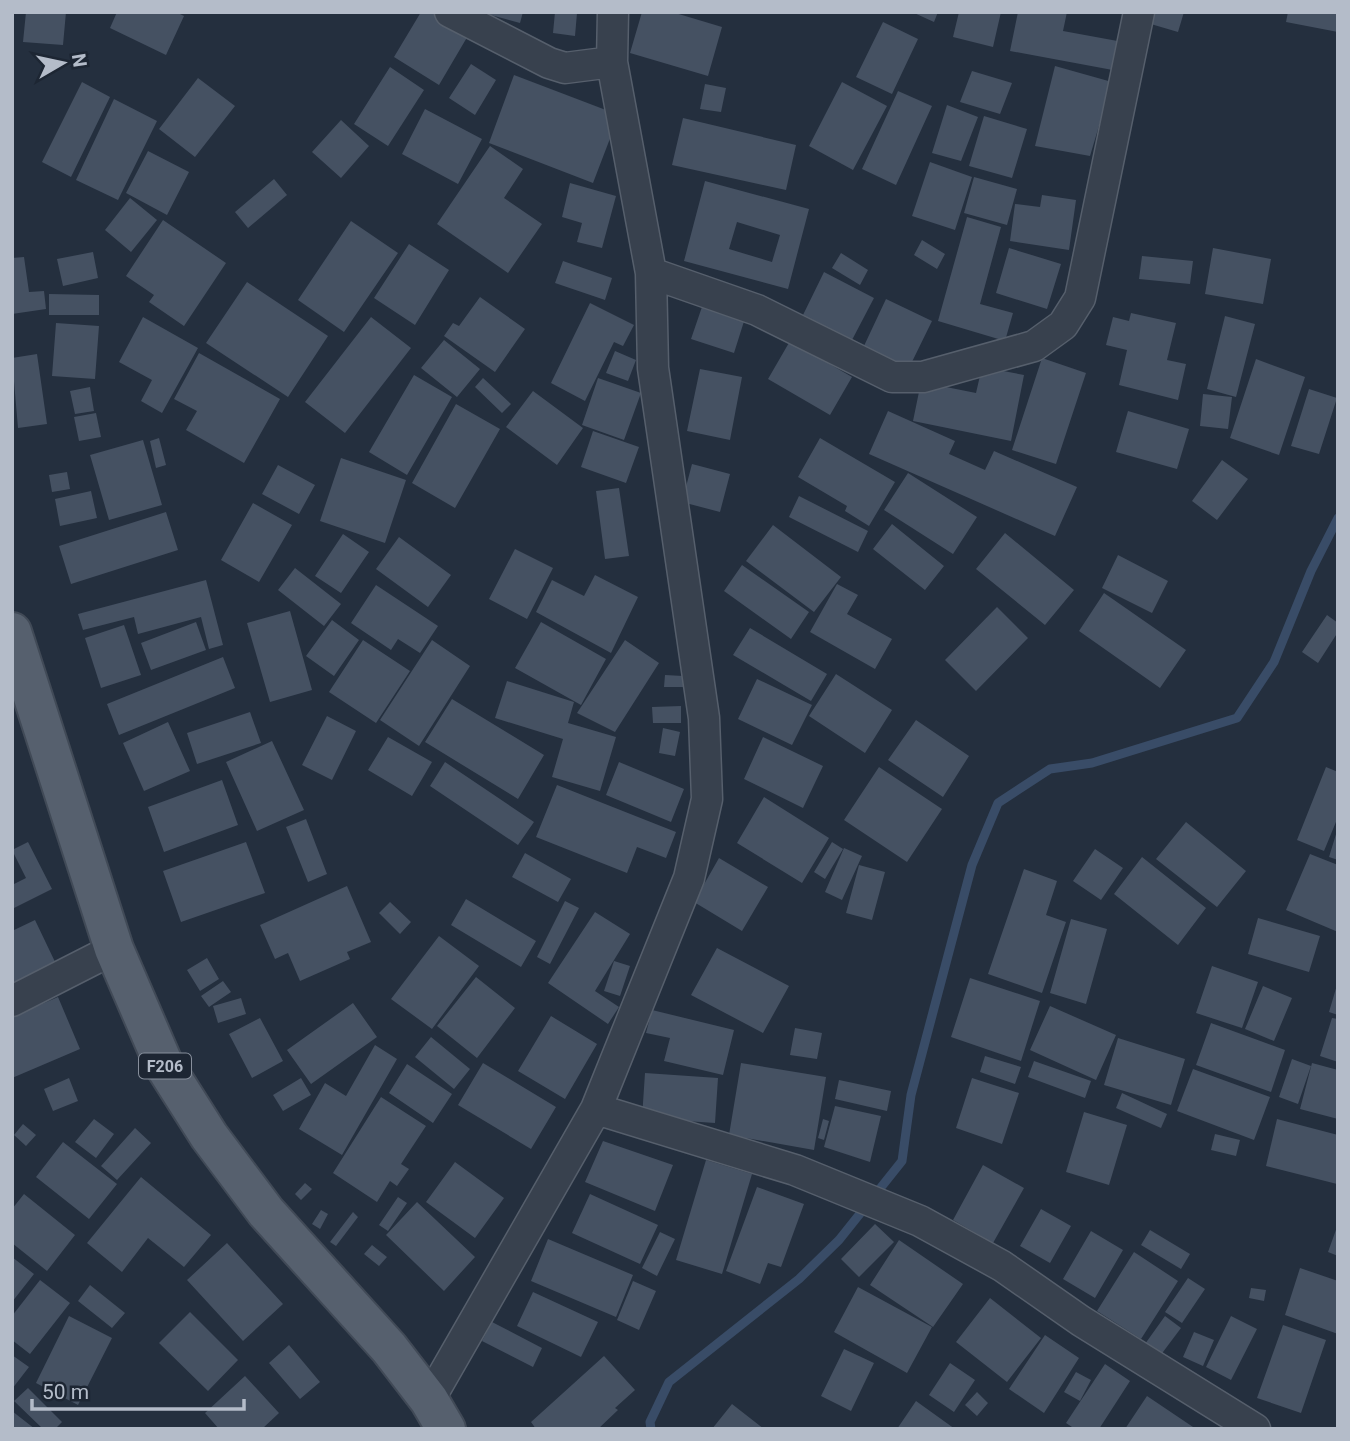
<svg xmlns="http://www.w3.org/2000/svg" width="1350" height="1441" viewBox="0 0 1350 1441" font-family="Roboto,sans-serif">
	<style>
		.lines { fill: none; stroke-linecap: round; stroke-linejoin: round }
		.stream { stroke: #394c67; stroke-width: 9 }
		.building { fill: #455162; fill-rule: evenodd }
		.street-casing { stroke: #565f6c; stroke-width: 33 }
		.primary-casing { stroke: #414a57; stroke-width: 42 }
		.street { stroke: #38414e; stroke-width: 30 }
		.primary { stroke: #56606e; stroke-width: 38 }
		.labels { text-anchor: middle; stroke-width: 5; stroke-linejoin: round; paint-order: stroke }
		.shield { fill: #1d2633; stroke: #878f9c; stroke-width: 2 }
		.shield-label { font-size: 16px; font-weight: bold; fill: #b4bcc9 }
	</style>
	<rect width="100%" height="100%" fill="#242f3e"/>
	<g class="lines">
		<path class="stream" d="M 651,1429 L 650,1422 L 669,1382 L 799,1279 L 839,1240 L 902,1161 L 911,1095 L 972,865 L 998,803 L 1050,769 L 1092,763 L 1237,718 L 1274,662 L 1311,571 L 1338,518"/>
	</g>
	<path class="building" d="M 26,12 L 66,12 L 63,45 L 23,42 Z
		M 117,12 L 176,12 L 184,16 L 166,55 L 110,28 Z
		M 421,12 L 434,12 L 469,34 L 439,85 L 394,57 Z
		M 480,12 L 523,12 L 520,23 Z
		M 555,12 L 577,13 L 575,36 L 553,33 Z
		M 642,12 L 672,12 L 722,27 L 708,76 L 630,53 Z
		M 912,12 L 938,12 L 934,22 Z
		M 959,12 L 1001,12 L 993,47 L 953,37 Z
		M 1018,12 L 1067,12 L 1063,31 L 1123,42 L 1118,71 L 1010,51 Z
		M 1147,12 L 1184,12 L 1178,32 L 1144,22 Z
		M 1288,12 L 1338,12 L 1338,32 L 1286,22 Z
		M 883,22 L 918,39 L 892,94 L 856,77 Z
		M 471,64 L 496,80 L 475,115 L 449,98 Z
		M 1055,66 L 1112,82 L 1090,156 L 1035,146 Z
		M 390,67 L 424,90 L 388,146 L 354,124 Z
		M 972,71 L 1012,83 L 1000,114 L 960,102 Z
		M 514,75 L 619,115 L 593,183 L 489,143 Z
		M 198,78 L 235,106 L 195,157 L 159,129 Z
		M 82,82 L 110,97 L 71,177 L 42,162 Z
		M 842,82 L 887,106 L 853,170 L 809,146 Z
		M 705,84 L 726,88 L 721,112 L 700,109 Z
		M 898,91 L 932,106 L 896,185 L 862,169 Z
		M 114,99 L 157,121 L 118,200 L 76,180 Z
		M 947,105 L 978,117 L 961,161 L 932,153 Z
		M 425,109 L 482,139 L 458,184 L 402,154 Z
		M 984,116 L 1027,129 L 1012,178 L 969,166 Z
		M 683,118 L 796,145 L 786,190 L 672,165 Z
		M 341,120 L 369,146 L 341,178 L 312,152 Z
		M 490,146 L 523,169 L 504,198 L 542,224 L 508,273 L 437,224 Z
		M 148,151 L 189,172 L 167,215 L 126,193 Z
		M 930,162 L 972,177 L 955,230 L 912,216 Z
		M 974,177 L 1017,189 L 1007,225 L 964,213 Z
		M 274,179 L 287,195 L 248,228 L 235,212 Z
		M 705,181 L 809,209 L 788,289 L 684,261 ZM 737,222 L 780,235 L 772,262 L 729,249 Z
		M 570,183 L 616,196 L 602,248 L 577,242 L 582,223 L 562,217 Z
		M 1042,195 L 1076,200 L 1069,250 L 1010,241 L 1015,204 L 1040,207 Z
		M 130,198 L 157,220 L 131,252 L 105,230 Z
		M 967,217 L 1001,227 L 980,304 L 1013,313 L 1005,341 L 938,321 Z
		M 163,220 L 226,263 L 184,326 L 149,302 L 154,295 L 126,276 Z
		M 351,221 L 398,253 L 344,332 L 298,300 Z
		M 922,240 L 945,254 L 937,269 L 914,255 Z
		M 409,244 L 449,270 L 415,325 L 374,298 Z
		M 1009,248 L 1061,264 L 1047,309 L 996,293 Z
		M 1213,248 L 1271,259 L 1263,304 L 1205,294 Z
		M 93,252 L 98,278 L 63,286 L 57,259 Z
		M 841,253 L 868,270 L 860,285 L 832,268 Z
		M 1142,256 L 1193,261 L 1190,284 L 1139,279 Z
		M 24,257 L 29,292 L 44,291 L 46,309 L 12,314 L 12,258 Z
		M 563,261 L 612,278 L 605,300 L 555,283 Z
		M 824,272 L 874,298 L 852,340 L 803,315 Z
		M 247,282 L 328,336 L 288,397 L 206,343 Z
		M 49,294 L 99,295 L 99,315 L 49,315 Z
		M 480,297 L 525,329 L 495,372 L 444,336 L 453,323 L 459,326 Z
		M 886,299 L 932,321 L 908,370 L 863,348 Z
		M 704,301 L 746,315 L 734,353 L 691,339 Z
		M 590,303 L 634,325 L 623,346 L 614,342 L 585,401 L 551,383 Z
		M 1131,313 L 1176,323 L 1167,360 L 1186,364 L 1178,400 L 1119,385 L 1127,350 L 1106,345 L 1113,317 L 1129,321 Z
		M 1225,316 L 1255,324 L 1236,397 L 1207,389 Z
		M 143,317 L 198,348 L 162,413 L 141,401 L 152,380 L 119,362 Z
		M 371,317 L 411,348 L 345,433 L 305,402 Z
		M 56,323 L 99,326 L 95,379 L 52,376 Z
		M 444,340 L 480,369 L 457,397 L 421,368 Z
		M 790,341 L 852,377 L 830,415 L 768,379 Z
		M 615,351 L 636,360 L 628,381 L 606,373 Z
		M 199,353 L 280,399 L 244,463 L 186,430 L 197,411 L 174,399 Z
		M 37,354 L 47,424 L 18,428 L 12,358 Z
		M 1042,358 L 1086,373 L 1056,464 L 1012,450 Z
		M 1256,359 L 1305,377 L 1279,455 L 1230,438 Z
		M 982,367 L 1024,375 L 1011,441 L 913,421 L 921,382 L 976,393 Z
		M 700,369 L 742,377 L 730,440 L 687,431 Z
		M 414,375 L 452,397 L 407,475 L 369,452 Z
		M 483,378 L 511,404 L 502,413 L 475,387 Z
		M 598,378 L 641,393 L 624,440 L 582,425 Z
		M 90,387 L 94,411 L 75,414 L 70,391 Z
		M 1309,389 L 1337,398 L 1319,454 L 1291,446 Z
		M 533,391 L 583,428 L 557,465 L 506,427 Z
		M 1203,394 L 1232,397 L 1228,429 L 1200,426 Z
		M 456,404 L 500,429 L 455,508 L 412,483 Z
		M 888,411 L 955,441 L 949,454 L 985,470 L 994,451 L 1077,487 L 1055,536 L 869,454 Z
		M 1128,411 L 1189,429 L 1177,469 L 1116,452 Z
		M 96,413 L 101,437 L 79,441 L 74,417 Z
		M 593,431 L 639,447 L 626,483 L 581,467 Z
		M 159,438 L 166,465 L 156,468 L 150,441 Z
		M 820,438 L 895,482 L 869,526 L 845,511 L 847,506 L 798,477 Z
		M 143,440 L 162,505 L 109,520 L 90,455 Z
		M 341,458 L 406,480 L 385,543 L 320,521 Z
		M 1222,460 L 1248,479 L 1217,520 L 1192,501 Z
		M 692,464 L 730,474 L 720,512 L 682,502 Z
		M 278,465 L 315,485 L 299,514 L 262,494 Z
		M 67,472 L 70,489 L 52,492 L 49,475 Z
		M 908,473 L 977,517 L 953,554 L 884,510 Z
		M 619,488 L 629,556 L 605,559 L 596,491 Z
		M 91,491 L 97,518 L 60,526 L 55,499 Z
		M 799,496 L 868,531 L 858,552 L 789,517 Z
		M 253,503 L 292,525 L 259,582 L 221,560 Z
		M 166,512 L 178,550 L 71,584 L 59,546 Z
		M 892,524 L 944,566 L 925,590 L 873,549 Z
		M 773,525 L 841,577 L 814,612 L 746,561 Z
		M 1005,533 L 1074,590 L 1045,625 L 976,569 Z
		M 343,534 L 369,552 L 341,593 L 315,576 Z
		M 399,537 L 451,575 L 428,607 L 376,569 Z
		M 515,549 L 553,568 L 527,619 L 489,599 Z
		M 1118,555 L 1168,581 L 1152,613 L 1102,588 Z
		M 742,565 L 809,612 L 791,639 L 724,591 Z
		M 295,568 L 341,604 L 324,626 L 278,590 Z
		M 595,575 L 638,597 L 611,653 L 536,612 L 552,580 L 584,596 Z
		M 206,580 L 223,645 L 209,649 L 201,617 L 138,634 L 134,617 L 83,630 L 78,614 Z
		M 837,584 L 858,595 L 847,614 L 892,639 L 875,669 L 810,632 Z
		M 376,585 L 438,626 L 420,653 L 398,639 L 391,650 L 351,623 Z
		M 1104,593 L 1186,650 L 1160,688 L 1079,631 Z
		M 997,607 L 1028,638 L 976,691 L 945,660 Z
		M 290,611 L 312,690 L 270,702 L 247,623 Z
		M 1327,615 L 1338,623 L 1338,632 L 1318,663 L 1302,652 Z
		M 332,620 L 359,640 L 334,676 L 306,656 Z
		M 196,622 L 206,650 L 151,670 L 141,643 Z
		M 541,622 L 606,659 L 581,705 L 515,668 Z
		M 124,625 L 141,675 L 101,688 L 85,638 Z
		M 750,628 L 827,674 L 811,701 L 733,655 Z
		M 363,640 L 410,671 L 376,723 L 329,692 Z
		M 432,640 L 470,666 L 419,746 L 380,720 Z
		M 625,640 L 659,663 L 615,732 L 577,713 Z
		M 223,657 L 235,688 L 119,735 L 107,704 Z
		M 836,674 L 892,710 L 865,753 L 809,716 Z
		M 665,675 L 683,676 L 683,687 L 664,687 Z
		M 757,679 L 812,705 L 792,745 L 738,719 Z
		M 507,681 L 574,702 L 568,723 L 616,737 L 600,791 L 552,777 L 563,739 L 495,718 Z
		M 452,699 L 544,755 L 518,799 L 425,742 Z
		M 681,706 L 681,723 L 653,723 L 652,707 Z
		M 250,712 L 261,743 L 197,764 L 187,733 Z
		M 327,716 L 356,731 L 332,780 L 302,765 Z
		M 916,720 L 969,756 L 943,797 L 888,760 Z
		M 168,722 L 190,771 L 144,791 L 123,743 Z
		M 663,728 L 680,732 L 675,756 L 659,753 Z
		M 388,737 L 432,762 L 412,796 L 368,770 Z
		M 763,737 L 823,766 L 803,808 L 744,779 Z
		M 272,741 L 304,810 L 257,831 L 226,762 Z
		M 445,762 L 534,822 L 518,845 L 430,786 Z
		M 619,762 L 684,789 L 671,822 L 606,795 Z
		M 879,767 L 942,809 L 907,862 L 844,820 Z
		M 1326,767 L 1338,772 L 1338,817 L 1324,851 L 1297,840 Z
		M 222,780 L 238,825 L 164,852 L 148,807 Z
		M 557,785 L 676,832 L 666,858 L 637,847 L 627,873 L 536,837 Z
		M 764,797 L 829,838 L 802,883 L 737,843 Z
		M 306,819 L 327,874 L 308,882 L 286,827 Z
		M 1186,822 L 1246,871 L 1217,907 L 1156,859 Z
		M 1337,831 L 1338,831 L 1338,860 L 1329,857 Z
		M 28,842 L 52,889 L 14,908 L 12,885 L 26,878 L 12,850 Z
		M 246,842 L 265,893 L 181,922 L 163,871 Z
		M 832,842 L 843,849 L 825,879 L 814,872 Z
		M 844,848 L 862,856 L 842,900 L 825,892 Z
		M 1095,849 L 1123,868 L 1101,900 L 1073,881 Z
		M 525,853 L 571,879 L 558,902 L 512,877 Z
		M 1310,854 L 1338,865 L 1338,932 L 1286,910 Z
		M 1142,857 L 1206,908 L 1178,945 L 1114,894 Z
		M 719,858 L 768,887 L 742,931 L 694,902 Z
		M 859,865 L 885,872 L 872,920 L 846,913 Z
		M 1024,869 L 1057,881 L 1046,915 L 1066,922 L 1042,993 L 988,974 Z
		M 347,886 L 371,942 L 347,952 L 350,959 L 300,981 L 288,953 L 275,959 L 260,925 Z
		M 466,899 L 536,941 L 521,967 L 451,925 Z
		M 565,901 L 579,908 L 550,964 L 537,957 Z
		M 390,902 L 411,922 L 400,934 L 379,913 Z
		M 595,912 L 630,934 L 595,991 L 619,1007 L 608,1024 L 548,983 Z
		M 1258,918 L 1320,936 L 1309,972 L 1248,954 Z
		M 1071,919 L 1107,929 L 1086,1004 L 1050,993 Z
		M 35,920 L 57,966 L 12,988 L 12,931 Z
		M 439,936 L 479,966 L 432,1029 L 391,999 Z
		M 717,948 L 789,986 L 763,1033 L 691,995 Z
		M 207,958 L 219,979 L 200,991 L 187,970 Z
		M 614,961 L 630,966 L 620,996 L 604,991 Z
		M 1212,966 L 1258,982 L 1242,1028 L 1196,1013 Z
		M 476,977 L 515,1008 L 477,1058 L 437,1026 Z
		M 970,978 L 1040,1001 L 1021,1061 L 951,1037 Z
		M 223,981 L 231,992 L 209,1007 L 201,996 Z
		M 1337,985 L 1338,985 L 1338,1015 L 1329,1012 Z
		M 1263,986 L 1292,998 L 1274,1041 L 1245,1029 Z
		M 58,997 L 80,1049 L 12,1078 L 12,1017 Z
		M 241,998 L 246,1014 L 218,1023 L 213,1006 Z
		M 353,1003 L 377,1037 L 311,1084 L 287,1050 Z
		M 1050,1006 L 1116,1035 L 1096,1080 L 1030,1050 Z
		M 652,1010 L 734,1030 L 723,1075 L 664,1061 L 670,1038 L 646,1033 Z
		M 551,1016 L 597,1044 L 565,1099 L 518,1071 Z
		M 260,1018 L 283,1061 L 252,1078 L 229,1034 Z
		M 1332,1018 L 1338,1019 L 1338,1062 L 1320,1056 Z
		M 1211,1023 L 1285,1050 L 1271,1092 L 1196,1065 Z
		M 795,1028 L 822,1033 L 817,1059 L 790,1055 Z
		M 431,1037 L 470,1069 L 454,1089 L 415,1057 Z
		M 1118,1038 L 1185,1059 L 1171,1105 L 1104,1085 Z
		M 375,1045 L 397,1059 L 342,1155 L 299,1129 L 325,1083 L 346,1096 Z
		M 985,1056 L 1021,1067 L 1015,1084 L 980,1072 Z
		M 1292,1059 L 1311,1066 L 1298,1104 L 1279,1097 Z
		M 1034,1061 L 1091,1081 L 1085,1098 L 1028,1077 Z
		M 483,1063 L 556,1107 L 531,1149 L 458,1105 Z
		M 741,1063 L 826,1077 L 814,1150 L 729,1135 Z
		M 1312,1063 L 1338,1070 L 1338,1119 L 1300,1109 Z
		M 407,1064 L 452,1094 L 433,1123 L 389,1093 Z
		M 1193,1069 L 1270,1097 L 1254,1140 L 1177,1111 Z
		M 645,1073 L 718,1078 L 715,1123 L 642,1118 Z
		M 69,1078 L 78,1101 L 53,1111 L 44,1089 Z
		M 301,1078 L 311,1095 L 283,1111 L 273,1095 Z
		M 972,1078 L 1019,1093 L 1002,1144 L 956,1128 Z
		M 839,1080 L 891,1091 L 887,1111 L 835,1099 Z
		M 1122,1093 L 1167,1114 L 1161,1128 L 1116,1108 Z
		M 381,1097 L 426,1126 L 401,1164 L 409,1169 L 397,1186 L 390,1181 L 377,1202 L 333,1173 Z
		M 835,1106 L 881,1116 L 870,1162 L 824,1147 Z
		M 1084,1112 L 1127,1125 L 1109,1185 L 1066,1172 Z
		M 94,1119 L 114,1134 L 96,1158 L 75,1142 Z
		M 823,1119 L 829,1121 L 824,1140 L 818,1138 Z
		M 1277,1119 L 1338,1135 L 1337,1184 L 1266,1166 Z
		M 23,1124 L 36,1135 L 26,1146 L 14,1135 Z
		M 135,1128 L 151,1143 L 117,1180 L 101,1166 Z
		M 1215,1134 L 1240,1140 L 1236,1156 L 1211,1150 Z
		M 603,1141 L 673,1165 L 655,1211 L 585,1182 Z
		M 63,1142 L 117,1184 L 89,1219 L 36,1177 Z
		M 706,1160 L 752,1174 L 722,1274 L 676,1260 Z
		M 455,1162 L 504,1198 L 475,1238 L 426,1202 Z
		M 983,1165 L 1024,1188 L 993,1243 L 953,1220 Z
		M 141,1177 L 211,1235 L 184,1267 L 148,1238 L 122,1272 L 87,1243 Z
		M 305,1183 L 312,1189 L 301,1200 L 295,1194 Z
		M 757,1187 L 804,1204 L 781,1267 L 768,1263 L 760,1284 L 726,1271 Z
		M 24,1194 L 75,1235 L 47,1271 L 12,1243 L 12,1209 Z
		M 590,1194 L 658,1225 L 640,1264 L 572,1233 Z
		M 398,1197 L 407,1203 L 388,1231 L 379,1225 Z
		M 417,1202 L 475,1257 L 444,1291 L 386,1235 Z
		M 1041,1209 L 1071,1226 L 1050,1263 L 1020,1246 Z
		M 321,1210 L 328,1214 L 320,1229 L 312,1224 Z
		M 353,1212 L 358,1217 L 336,1246 L 330,1242 Z
		M 875,1224 L 894,1242 L 859,1277 L 841,1259 Z
		M 1337,1227 L 1338,1227 L 1338,1256 L 1328,1252 Z
		M 1150,1230 L 1190,1254 L 1181,1269 L 1141,1245 Z
		M 1091,1231 L 1123,1250 L 1095,1298 L 1063,1279 Z
		M 660,1232 L 675,1239 L 657,1276 L 642,1268 Z
		M 548,1239 L 633,1275 L 616,1317 L 531,1281 Z
		M 899,1240 L 963,1284 L 933,1327 L 870,1285 Z
		M 227,1243 L 283,1304 L 243,1341 L 187,1280 Z
		M 372,1245 L 387,1257 L 379,1266 L 364,1254 Z
		M 1134,1252 L 1178,1281 L 1141,1339 L 1097,1311 Z
		M 12,1257 L 34,1274 L 12,1302 Z
		M 1300,1268 L 1338,1281 L 1338,1334 L 1285,1315 Z
		M 1188,1278 L 1205,1289 L 1182,1323 L 1165,1312 Z
		M 40,1280 L 70,1303 L 30,1354 L 12,1340 L 12,1316 Z
		M 633,1281 L 656,1291 L 639,1330 L 617,1320 Z
		M 90,1285 L 125,1313 L 112,1328 L 78,1301 Z
		M 858,1287 L 932,1327 L 907,1373 L 834,1332 Z
		M 1251,1288 L 1266,1290 L 1264,1301 L 1249,1298 Z
		M 533,1292 L 598,1322 L 581,1357 L 517,1326 Z
		M 990,1298 L 1041,1338 L 1007,1382 L 956,1342 Z
		M 190,1312 L 238,1360 L 208,1391 L 159,1343 Z
		M 69,1316 L 112,1338 L 78,1405 L 36,1383 Z
		M 1165,1316 L 1181,1328 L 1160,1356 L 1145,1344 Z
		M 1231,1316 L 1257,1329 L 1231,1380 L 1206,1367 Z
		M 492,1322 L 542,1348 L 533,1367 L 482,1341 Z
		M 1283,1325 L 1326,1340 L 1301,1413 L 1257,1398 Z
		M 1194,1332 L 1214,1340 L 1203,1366 L 1183,1357 Z
		M 1045,1335 L 1079,1358 L 1044,1413 L 1009,1389 Z
		M 289,1345 L 320,1382 L 300,1399 L 269,1363 Z
		M 844,1349 L 874,1363 L 851,1411 L 821,1396 Z
		M 12,1355 L 29,1367 L 12,1389 Z
		M 604,1356 L 635,1390 L 615,1408 L 618,1410 L 598,1429 L 536,1429 L 531,1422 Z
		M 950,1363 L 975,1380 L 954,1412 L 929,1395 Z
		M 1105,1364 L 1130,1381 L 1099,1429 L 1075,1429 L 1066,1423 Z
		M 1076,1372 L 1091,1380 L 1080,1401 L 1064,1392 Z
		M 245,1376 L 279,1413 L 262,1429 L 219,1429 L 205,1413 Z
		M 28,1388 L 62,1422 L 55,1429 L 43,1429 L 14,1401 Z
		M 977,1392 L 988,1403 L 977,1416 L 965,1405 Z
		M 1147,1396 L 1196,1429 L 1125,1429 Z
		M 916,1401 L 955,1429 L 897,1429 Z
		M 732,1404 L 764,1429 L 712,1429 Z
		M 12,1411 L 35,1429 L 12,1429 Z"/>
	<g class="lines">
		<defs>
			<path id="street" d="M 450,12 L 549,63 L 565,68 L 612,62
				M 651,273 L 757,310 L 892,377 L 923,377 L 1034,346 L 1063,325 L 1080,298 L 1139,12
				M 12,1001 L 114,949
				M 596,1109 L 795,1170 L 920,1221 L 1002,1266 L 1081,1321 L 1255,1429
				M 429,1400 L 596,1109 L 689,878 L 707,799 L 704,718 L 653,368 L 651,273 L 612,62 L 613,12"/>
			<path id="primary" d="M 12,632 L 114,949 L 164,1065 L 209,1136 L 266,1212 L 389,1348 L 429,1400 L 446,1429"/>
		</defs>
		<use href="#street" class="street-casing"/>
		<use href="#primary" class="primary-casing"/>
		<use href="#street" class="street"/>
		<use href="#primary" class="primary"/>
	</g>
	<g class="labels">
		<rect class="shield" x="139" y="1053.5" width="52" height="25" rx="5"/>
		<g class="shield-label">
			<text x="165" y="1072">F206</text>
		</g>
	</g>
	<rect width="1350" height="1441" fill="none" stroke="#b4bcc9" stroke-width="28"/>
	<g transform="translate(63 63) rotate(81)" stroke="#1d2633" stroke-width="5" paint-order="stroke">
	<path d="M0-5L12 26L0 18L-12 26Z" fill="#b4bcc9"/>
	<text y="-10" font-size="19" font-weight="bold" text-anchor="middle" fill="#b4bcc9">N</text>
	</g>
	<path d="M32 1399v10h212v-10" fill="none" stroke="#b4bcc9" stroke-width="3.5"/>
	<text x="42" y="1399" font-size="21" fill="#b4bcc9" stroke="#1d2633" stroke-width="5" paint-order="stroke">50 m</text>
</svg>
